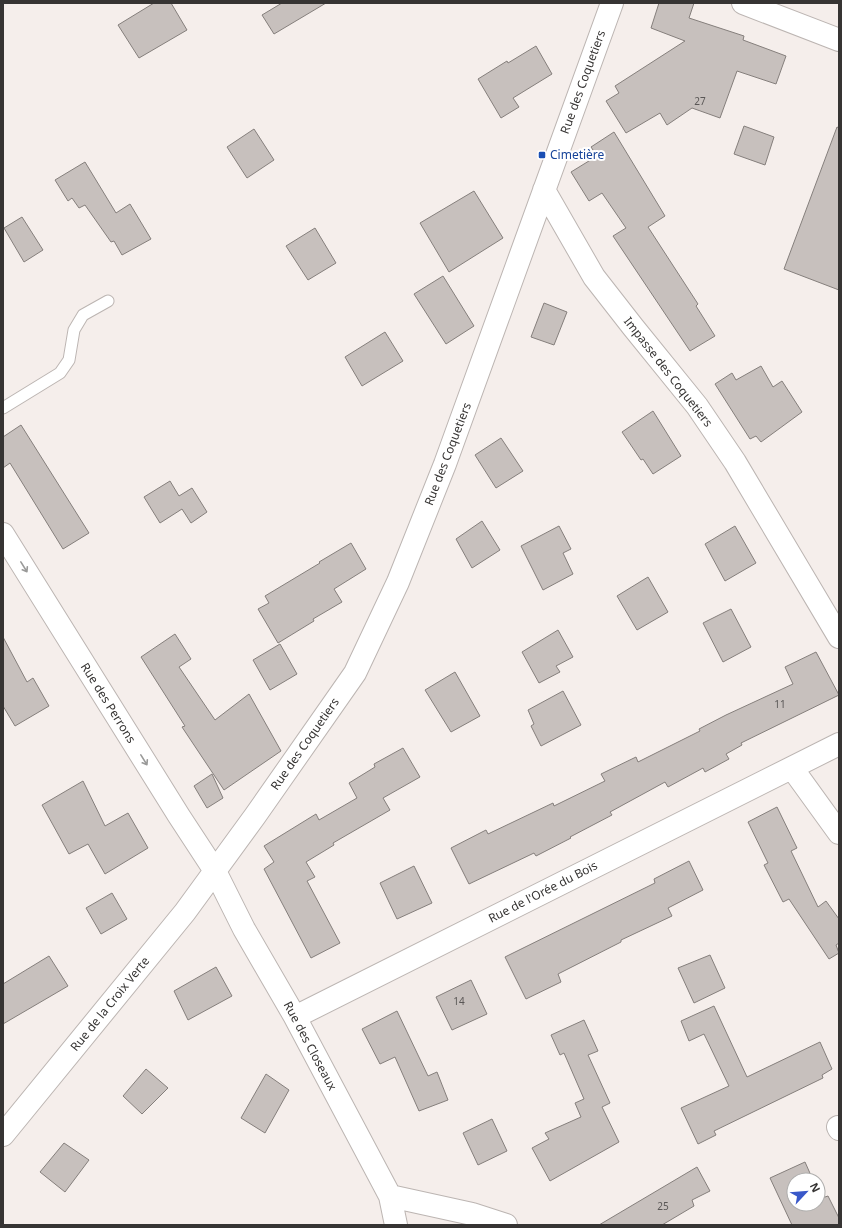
<svg xmlns="http://www.w3.org/2000/svg" width="842" height="1228" viewBox="0 0 842 1228" font-family="'Noto Sans',sans-serif">
	<style>
		.building { fill: #c7c0bd; stroke: #857f7c }
		.lines { fill: none; stroke-linecap: round; stroke-linejoin: round }
		.lane-casing { stroke: #bcb5b2; stroke-width: 13 }
		.street-casing { stroke: #bcb5b2; stroke-width: 24 }
		.lane { stroke: #fff; stroke-width: 11 }
		.street { stroke: #fff; stroke-width: 22 }
		.oneway { stroke: #9a9a99 }
		.transit-dot { fill: #1a4fb4; stroke: #fff; stroke-width: 1.5 }
		.labels { text-anchor: middle; stroke-width: 4; stroke-linejoin: round; paint-order: stroke }
		.number-label { font-size: 10px; fill: #5a5756 }
		.street-label { font-size: 12px; fill: #363433; stroke: #fff }
		.transit-label { font-size: 12px; fill: #164399; stroke: #fff; text-anchor: start }
	</style>
	<rect width="100%" height="100%" fill="#f5eeeb"/>
	<path class="building" d="M 154,3 L 171,3 L 187,30 L 139,58 L 118,25 Z
		M 282,3 L 326,3 L 274,34 L 262,15 Z
		M 659,3 L 694,3 L 689,18 L 744,36 L 743,40 L 786,56 L 776,84 L 737,71 L 720,118 L 692,108 L 667,125 L 660,113 L 626,133 L 606,101 L 619,93 L 615,86 L 685,41 L 651,28 Z
		M 536,46 L 552,74 L 513,98 L 519,107 L 501,118 L 478,79 L 507,61 L 508,63 Z
		M 744,126 L 774,137 L 765,165 L 734,154 Z
		M 837,127 L 839,128 L 839,290 L 784,269 Z
		M 254,129 L 274,160 L 247,178 L 227,147 Z
		M 614,132 L 665,216 L 648,227 L 698,304 L 696,306 L 715,336 L 690,351 L 613,236 L 626,228 L 602,193 L 589,201 L 571,172 L 597,156 L 591,147 Z
		M 85,162 L 116,213 L 130,204 L 151,239 L 122,255 L 114,241 L 111,242 L 85,205 L 79,208 L 72,198 L 68,201 L 55,180 Z
		M 474,191 L 503,238 L 449,272 L 420,223 Z
		M 22,217 L 43,250 L 24,262 L 4,228 Z
		M 315,228 L 336,263 L 308,280 L 286,246 Z
		M 443,276 L 474,326 L 446,344 L 414,294 Z
		M 544,303 L 567,312 L 554,345 L 531,337 Z
		M 385,332 L 403,361 L 362,386 L 345,357 Z
		M 761,366 L 773,387 L 782,381 L 802,412 L 761,442 L 756,436 L 750,439 L 715,384 L 732,373 L 736,380 Z
		M 653,411 L 681,456 L 653,474 L 643,459 L 641,460 L 622,432 Z
		M 21,425 L 89,533 L 63,549 L 10,463 L 3,468 L 3,437 Z
		M 501,438 L 523,471 L 496,488 L 475,455 Z
		M 170,481 L 179,496 L 192,488 L 207,512 L 191,523 L 182,509 L 160,523 L 144,497 Z
		M 482,521 L 500,550 L 472,568 L 456,539 Z
		M 559,526 L 571,549 L 563,553 L 573,574 L 543,590 L 521,546 Z
		M 735,526 L 756,563 L 725,581 L 705,544 Z
		M 351,543 L 366,569 L 334,589 L 342,602 L 313,619 L 314,621 L 278,643 L 258,609 L 269,603 L 265,596 L 320,563 L 319,562 Z
		M 648,577 L 668,612 L 637,630 L 617,596 Z
		M 731,609 L 751,647 L 723,662 L 703,623 Z
		M 558,630 L 573,657 L 556,666 L 560,672 L 539,683 L 522,652 Z
		M 175,634 L 191,659 L 179,667 L 215,720 L 249,694 L 281,751 L 224,790 L 182,727 L 185,726 L 141,657 Z
		M 3,637 L 27,682 L 33,678 L 49,706 L 15,726 L 3,706 Z
		M 280,644 L 297,674 L 270,690 L 253,660 Z
		M 816,652 L 839,695 L 741,743 L 742,745 L 726,754 L 729,759 L 705,772 L 703,768 L 668,787 L 665,782 L 610,812 L 612,815 L 570,837 L 571,838 L 536,856 L 534,853 L 469,884 L 451,848 L 486,830 L 488,834 L 553,803 L 554,806 L 605,781 L 601,774 L 636,757 L 638,762 L 700,731 L 699,729 L 726,715 L 793,684 L 785,667 Z
		M 455,672 L 480,716 L 451,732 L 425,690 Z
		M 563,691 L 581,725 L 541,746 L 531,726 L 534,724 L 528,710 Z
		M 403,748 L 420,777 L 383,798 L 390,810 L 333,843 L 334,845 L 306,862 L 315,877 L 307,881 L 340,943 L 311,958 L 264,869 L 274,862 L 264,846 L 316,814 L 319,820 L 357,798 L 349,783 L 375,767 L 374,764 Z
		M 212,774 L 223,798 L 207,808 L 194,786 Z
		M 83,781 L 105,826 L 128,813 L 148,848 L 105,874 L 88,844 L 69,854 L 42,805 Z
		M 777,807 L 797,848 L 791,851 L 818,907 L 826,901 L 839,919 L 839,943 L 836,945 L 839,953 L 829,959 L 789,899 L 783,902 L 764,865 L 768,863 L 748,822 Z
		M 689,861 L 703,890 L 668,908 L 672,916 L 621,940 L 621,942 L 558,974 L 561,982 L 526,999 L 505,957 L 655,883 L 654,879 Z
		M 414,866 L 432,903 L 397,919 L 380,883 Z
		M 112,893 L 127,919 L 101,934 L 86,908 Z
		M 710,955 L 725,988 L 694,1003 L 678,968 Z
		M 49,956 L 68,986 L 3,1024 L 3,984 Z
		M 216,967 L 232,996 L 188,1020 L 174,991 Z
		M 471,980 L 487,1014 L 452,1030 L 436,997 Z
		M 714,1006 L 747,1077 L 820,1042 L 832,1069 L 822,1075 L 823,1078 L 714,1131 L 716,1135 L 698,1144 L 681,1108 L 729,1086 L 704,1034 L 689,1041 L 681,1021 Z
		M 397,1011 L 428,1076 L 437,1072 L 448,1100 L 419,1111 L 395,1057 L 380,1064 L 362,1029 Z
		M 584,1020 L 598,1051 L 588,1055 L 610,1103 L 602,1107 L 619,1142 L 550,1181 L 532,1148 L 549,1139 L 545,1133 L 581,1117 L 575,1103 L 584,1099 L 564,1053 L 560,1055 L 551,1035 Z
		M 146,1069 L 168,1088 L 142,1114 L 123,1096 Z
		M 266,1074 L 289,1090 L 265,1133 L 241,1118 Z
		M 492,1119 L 507,1151 L 478,1165 L 463,1133 Z
		M 64,1143 L 89,1160 L 65,1192 L 40,1172 Z
		M 805,1162 L 813,1180 L 794,1180 L 794,1204 L 818,1204 L 818,1190 L 822,1198 L 828,1196 L 839,1218 L 839,1225 L 792,1225 L 770,1178 Z
		M 697,1167 L 710,1191 L 692,1200 L 694,1206 L 662,1225 L 599,1225 Z"/>
	<g class="lines">
		<defs>
			<path id="lane" d="M 3,408 L 60,373 L 69,360 L 74,330 L 83,315 L 108,301"/>
			<path id="street" d="M 743,3 L 839,40
				M 544,190 L 594,277 L 633,327 L 697,406 L 735,462 L 839,637
				M 3,534 L 179,816 L 215,871 L 244,929 L 295,1017 L 390,1196 L 396,1225
				M 792,768 L 839,833
				M 295,1017 L 839,744
				M 838,1127 L 839,1129
				M 3,1135 L 185,912 L 255,816 L 355,673 L 398,582 L 445,464 L 612,3
				M 390,1196 L 472,1214 L 506,1225"/>
		</defs>
		<use href="#lane" class="lane-casing"/>
		<use href="#street" class="street-casing"/>
		<use href="#lane" class="lane"/>
		<use href="#street" class="street"/>
	</g>
	<defs><path id="oneway-shaft" d="M-6 0H5M1.5-3L5.5 0L1.5 3" fill="none" stroke-width="1.6" stroke-linecap="round" stroke-linejoin="round"/></defs>
	<g class="oneway">
		<use href="#oneway-shaft" transform="translate(24 567) rotate(58)"/>
		<use href="#oneway-shaft" transform="translate(144 760) rotate(58)"/>
	</g>
	<rect class="transit-dot" x="538" y="151" width="8" height="8" rx="2"/>
	<g class="labels">
		<g class="number-label">
			<text x="700" y="105">27</text>
			<text x="780" y="708">11</text>
			<text x="459" y="1005">14</text>
			<text x="663" y="1210">25</text>
		</g>
		<g class="street-label">
			<text transform="translate(583 82) rotate(-70)" y="4">Rue des Coquetiers</text>
			<text transform="translate(668 372) rotate(52)" y="4">Impasse des Coquetiers</text>
			<text transform="translate(448 454) rotate(-69)" y="4">Rue des Coquetiers</text>
			<text transform="translate(108 703) rotate(58)" y="4">Rue des Perrons</text>
			<text transform="translate(305 744) rotate(-55)" y="4">Rue des Coquetiers</text>
			<text transform="translate(543 892) rotate(-27)" y="4">Rue de l'Orée du Bois</text>
			<text transform="translate(110 1004) rotate(-51)" y="4">Rue de la Croix Verte</text>
			<text transform="translate(310 1046) rotate(62)" y="4">Rue des Closeaux</text>
		</g>
		<g class="transit-label">
			<text x="550" y="159">Cimetière</text>
		</g>
	</g>
	<rect width="842" height="1228" fill="none" stroke="#363433" stroke-width="8"/>
	<g transform="translate(806 1192) rotate(64)"><circle r="19" fill="#ffffff" stroke="#afaead"/>
	<path d="M0-3L7 15L0 10L-7 15Z" fill="#3958c9"/>
	<text y="-6" font-size="11" font-weight="bold" text-anchor="middle" fill="#363433">N</text>
	</g>
</svg>
